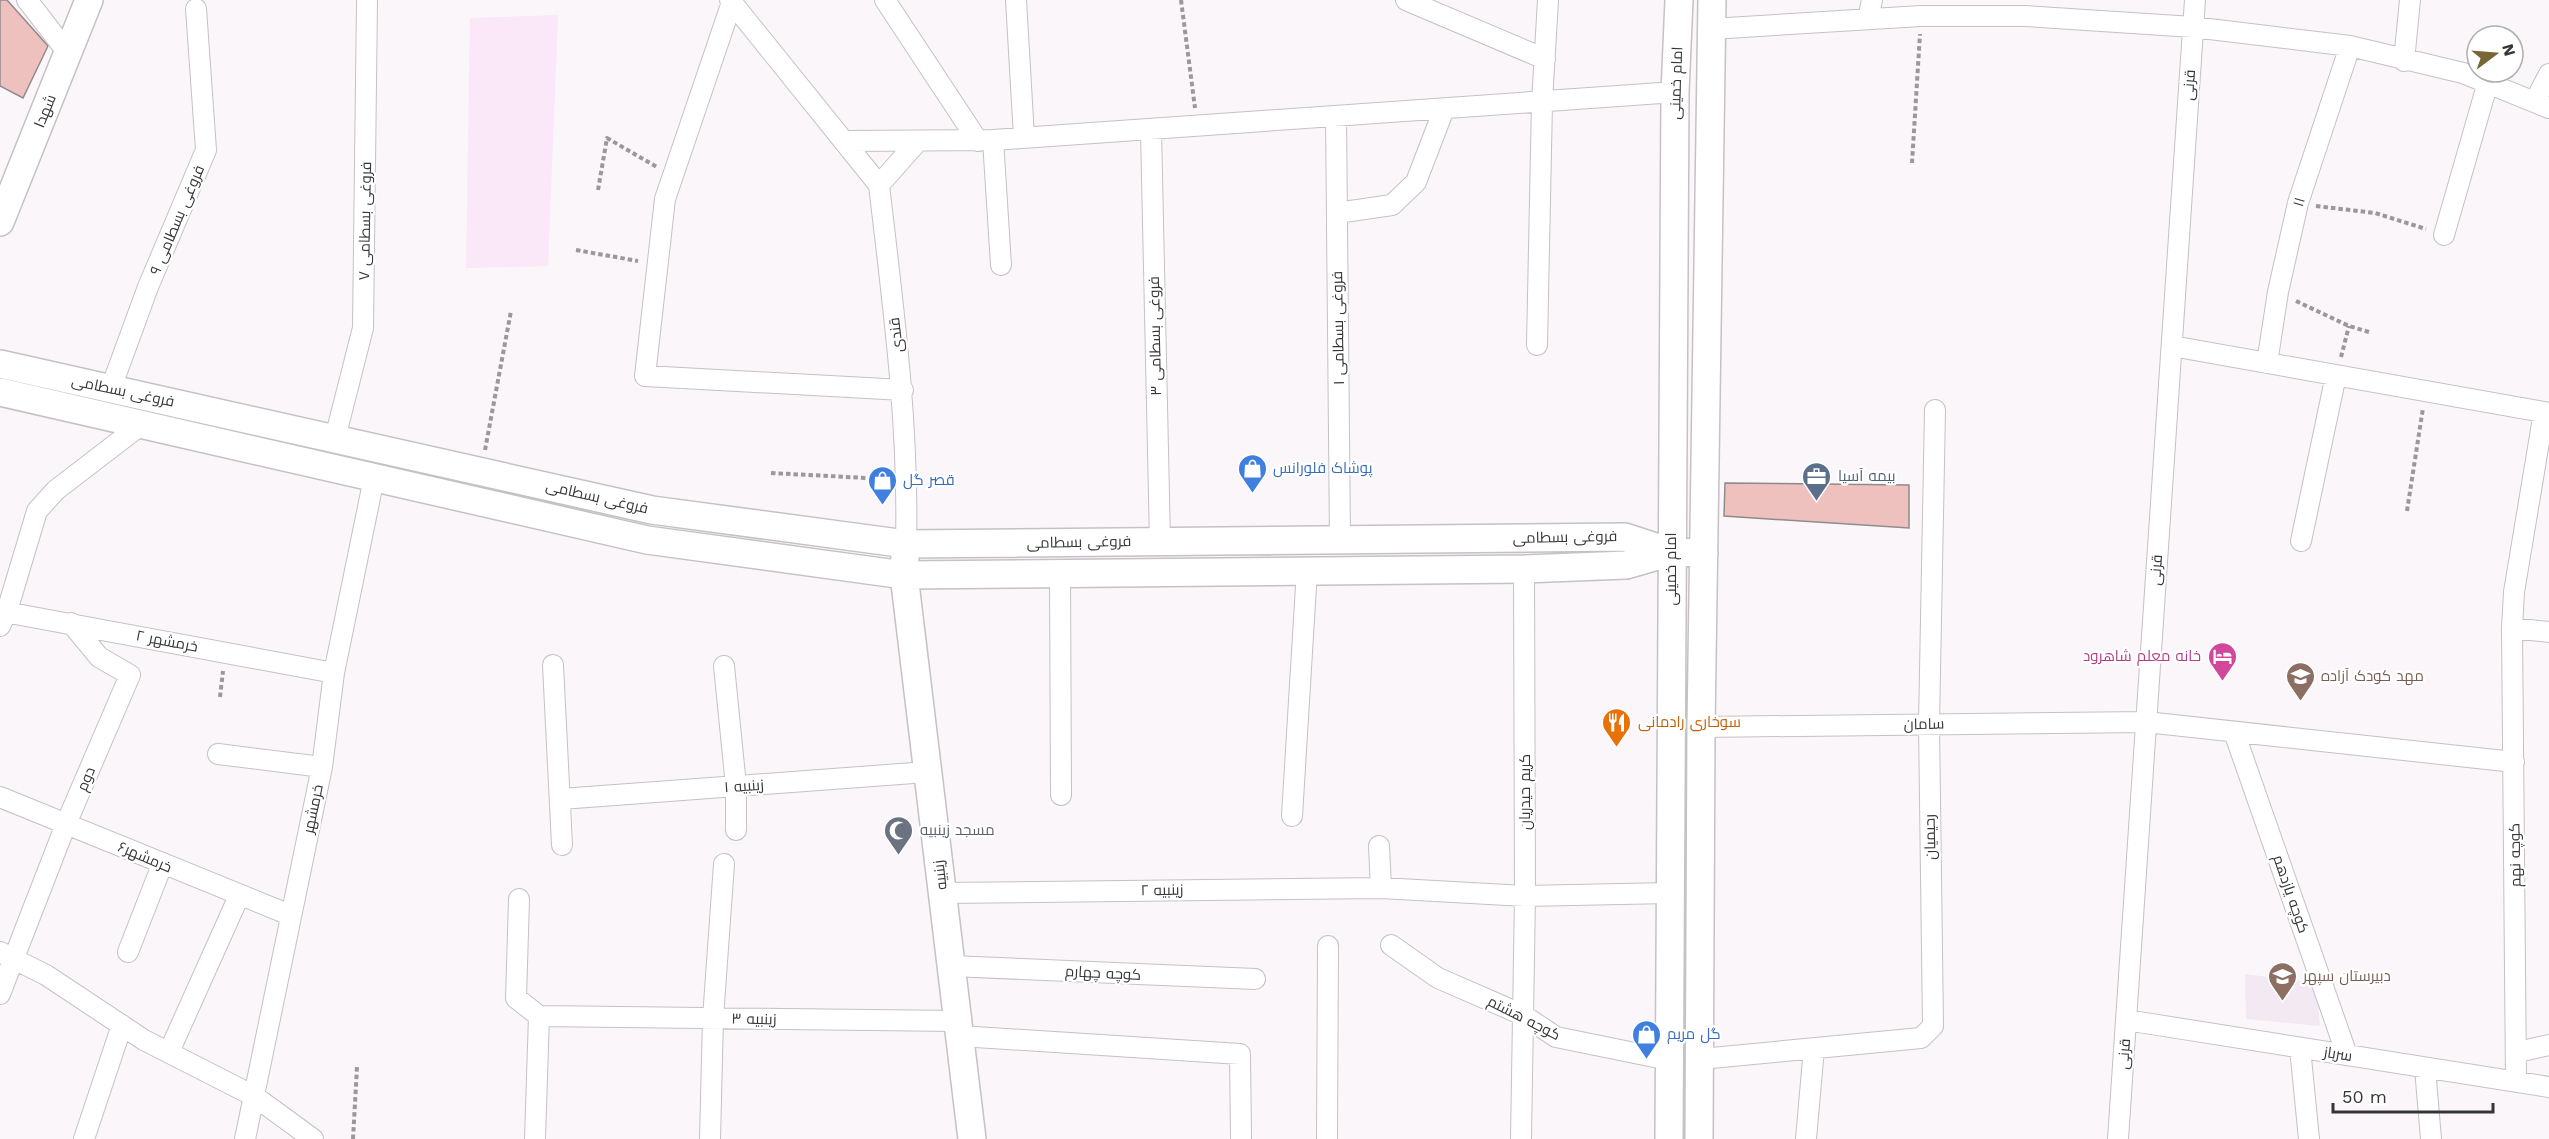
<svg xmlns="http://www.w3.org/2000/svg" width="2549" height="1139" viewBox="0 0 2549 1139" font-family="'Work Sans',Cairo,sans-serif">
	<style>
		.commercial { fill: #fae7f7 }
		.built { fill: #f3e9f2 }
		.building { fill: #efc1be; stroke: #908b8b; stroke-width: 1.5 }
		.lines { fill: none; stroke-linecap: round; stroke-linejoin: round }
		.street-casing { stroke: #c5c1c5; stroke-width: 22 }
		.secondary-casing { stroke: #c5c1c5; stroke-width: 30 }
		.path { stroke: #9b989b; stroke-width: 4; stroke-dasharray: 4.5 3; stroke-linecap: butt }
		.street { stroke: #fff; stroke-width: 20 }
		.secondary { stroke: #fff; stroke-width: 27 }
		.labels { text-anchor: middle; stroke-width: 4.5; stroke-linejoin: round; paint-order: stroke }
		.street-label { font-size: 15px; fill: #373637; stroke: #fff }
		.shop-label { font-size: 15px; fill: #366cbe; stroke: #fff; text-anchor: start }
		.service-label { font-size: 15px; fill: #4e5e75; stroke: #fff; text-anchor: start }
		.hotel-label { font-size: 15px; fill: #b23c85; stroke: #fff; text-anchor: end }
		.education-label { font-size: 15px; fill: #785e54; stroke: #fff; text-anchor: start }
		.food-label { font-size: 15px; fill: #c56008; stroke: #fff; text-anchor: start }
		.worship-label { font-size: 15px; fill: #5b616d; stroke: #fff; text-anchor: start }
	</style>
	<rect width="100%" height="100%" fill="#faf6fa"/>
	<path class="commercial" d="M 558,15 L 548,266 L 466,268 L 470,18 Z"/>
	<path class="built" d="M 2245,974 L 2316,983 L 2320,1026 L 2246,1019 Z"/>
	<path class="building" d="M 0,0 L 7,0 L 48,46 L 23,98 L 0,86 Z
		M 1725,483 L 1909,485 L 1909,528 L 1724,516 Z"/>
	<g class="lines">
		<defs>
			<path id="street" d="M 27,0 L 68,53
				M 730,0 L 879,185
				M 885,0 L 978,141
				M 1016,0 L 1024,137
				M 1406,0 L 1545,59
				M 732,2 L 665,199 L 645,376 L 903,390
				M 1868,19 L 1872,0
				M 1711,29 L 1921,16 L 2025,16 L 2193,27 L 2350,46 L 2463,73 L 2549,108
				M 2404,61 L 2410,0
				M 2535,101 L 2549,74
				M 1336,116 L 1340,540
				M 1151,130 L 1160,542
				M 993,140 L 1001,265
				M 846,141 L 993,140 L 1675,92
				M 1337,213 L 1392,205 L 1416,182 L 1444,109
				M 2444,235 L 2488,82
				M 1537,345 L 1542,102 L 1548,0
				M 2172,346 L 2549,413
				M 2267,363 L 2278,292 L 2298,203 L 2350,46
				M 111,388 L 148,287 L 206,150 L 196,9
				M 335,438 L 363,328 L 367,0
				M 2301,541 L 2336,375
				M 906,544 C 909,423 893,305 879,185 L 918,141
				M 1060,575 L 1061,795
				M 0,611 L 334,673
				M 0,626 L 7,611 L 37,511 L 56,490 L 142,424
				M 2512,628 L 2549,632
				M 553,665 L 562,845
				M 724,666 L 736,786 L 736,830
				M 1701,727 L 2146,722 L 2514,762
				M 2234,732 L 2347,1055
				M 218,754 L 322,767
				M 0,797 L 290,915
				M 561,799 L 927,772
				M 1292,816 L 1307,570
				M 1379,846 L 1381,888
				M 942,893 L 1381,888 L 1525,896 L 1670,893
				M 519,899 L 516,998 L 539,1016
				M 1391,945 L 1438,978 L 1523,1015 L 1556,1037 L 1669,1060
				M 0,952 L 46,975 L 144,1040 L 254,1096 L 313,1139
				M 128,952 L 162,865
				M 951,966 L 1255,979
				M 0,994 L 66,824 L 130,675 L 99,657 L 71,623
				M 539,1016 L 957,1021
				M 2126,1020 L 2549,1087
				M 960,1036 L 1240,1054 L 1241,1139
				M 2300,1048 L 2309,1139
				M 169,1052 L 239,896
				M 2518,1052 L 2549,1045
				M 1701,1059 L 1921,1038 L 1933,1026 L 1929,724 L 1935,410
				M 2425,1068 L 2431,1139
				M 2516,1082 L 2512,628 L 2514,592 L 2544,412
				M 84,1139 L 122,1025
				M 245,1139 L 322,767 L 334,673 L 374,478
				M 535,1139 L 539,1016
				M 710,1139 L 713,1018 L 724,864
				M 1327,1139 L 1328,946
				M 1521,1139 L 1525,896 L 1524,569
				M 1806,1139 L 1814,1048
				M 2118,1139 L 2195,0"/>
			<path id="secondary" d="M 0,222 L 89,0
				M 0,364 L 652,510 L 906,544 L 1625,537 L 1671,552 L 1704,553
				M 0,392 L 647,540 L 904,575 L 1524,569 L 1626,565 L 1671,552
				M 905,556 L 904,575 L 972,1139
				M 1669,1139 L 1675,92 L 1679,0
				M 1699,1139 L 1701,727 L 1712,0"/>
		</defs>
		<use href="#street" class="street-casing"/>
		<use href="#secondary" class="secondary-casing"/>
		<path class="path" d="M 1181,0 L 1195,108
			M 1912,163 L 1920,34
			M 598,190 L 607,138 L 657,167
			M 2316,206 L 2375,213 L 2426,229
			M 576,250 L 638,261
			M 2296,301 L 2349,326 L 2369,332
			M 2341,357 L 2349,326
			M 485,450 L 511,311
			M 771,473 L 886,479
			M 2407,511 L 2423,408
			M 220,697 L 223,671
			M 353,1139 L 357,1067"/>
		<use href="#street" class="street"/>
		<use href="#secondary" class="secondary"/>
	</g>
	<defs>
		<symbol id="shop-pin" viewBox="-11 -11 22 30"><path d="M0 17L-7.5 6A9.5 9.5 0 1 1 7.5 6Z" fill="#3f7fe0" stroke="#fff"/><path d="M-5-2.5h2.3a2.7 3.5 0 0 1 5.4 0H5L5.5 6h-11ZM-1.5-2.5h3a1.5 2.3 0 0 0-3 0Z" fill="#fff"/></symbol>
		<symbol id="office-pin" viewBox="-11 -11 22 30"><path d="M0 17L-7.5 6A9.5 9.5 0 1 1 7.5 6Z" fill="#5c6f8a" stroke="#fff"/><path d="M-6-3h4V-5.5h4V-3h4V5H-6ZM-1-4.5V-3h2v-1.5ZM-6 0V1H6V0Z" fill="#fff"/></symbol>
		<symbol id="hotel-pin" viewBox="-11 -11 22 30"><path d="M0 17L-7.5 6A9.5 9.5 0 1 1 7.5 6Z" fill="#d1479c" stroke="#fff"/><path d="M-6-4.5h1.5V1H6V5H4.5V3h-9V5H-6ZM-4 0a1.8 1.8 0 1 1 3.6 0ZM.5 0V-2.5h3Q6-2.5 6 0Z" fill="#fff"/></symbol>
		<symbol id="school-pin" viewBox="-11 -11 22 30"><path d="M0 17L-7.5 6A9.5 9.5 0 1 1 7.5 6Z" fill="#8d6e63" stroke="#fff"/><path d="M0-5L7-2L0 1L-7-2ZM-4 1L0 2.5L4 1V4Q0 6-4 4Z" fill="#fff"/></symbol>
		<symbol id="restaurant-pin" viewBox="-11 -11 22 30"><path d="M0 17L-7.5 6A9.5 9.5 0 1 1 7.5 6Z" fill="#e8710a" stroke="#fff"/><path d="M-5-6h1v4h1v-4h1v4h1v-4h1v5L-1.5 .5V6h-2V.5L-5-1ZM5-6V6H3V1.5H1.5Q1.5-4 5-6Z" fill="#fff"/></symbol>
		<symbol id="mosque-pin" viewBox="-11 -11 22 30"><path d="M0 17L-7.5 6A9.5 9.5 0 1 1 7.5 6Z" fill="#6b7280" stroke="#fff"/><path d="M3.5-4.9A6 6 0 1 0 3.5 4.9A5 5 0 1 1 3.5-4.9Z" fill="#fff"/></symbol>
	</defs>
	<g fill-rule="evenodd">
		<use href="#shop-pin" x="1236" y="452" width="33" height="45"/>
		<use href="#office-pin" x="1800" y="460" width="33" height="45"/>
		<use href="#shop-pin" x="866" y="464" width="33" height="45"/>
		<use href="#hotel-pin" x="2206" y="640" width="33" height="45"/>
		<use href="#school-pin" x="2284" y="660" width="33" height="45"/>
		<use href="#restaurant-pin" x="1600" y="706" width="33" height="45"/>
		<use href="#mosque-pin" x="882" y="814" width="33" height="45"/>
		<use href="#school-pin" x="2266" y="960" width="33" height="45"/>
		<use href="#shop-pin" x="1630" y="1018" width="33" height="45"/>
	</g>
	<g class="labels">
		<g class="street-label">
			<text transform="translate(1676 83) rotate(-88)" y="5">امام خمینی</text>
			<text transform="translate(2189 85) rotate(-86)" y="5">قرنی</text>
			<text transform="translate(45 111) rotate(-68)" y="5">شهدا</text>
			<text transform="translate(2299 202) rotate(-74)" y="5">۱۱</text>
			<text transform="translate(177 220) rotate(-67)" y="5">فروغی بسطامی ۹</text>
			<text transform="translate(365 221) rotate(-89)" y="5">فروغی بسطامی ۷</text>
			<text transform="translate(1338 328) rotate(-91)" y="5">فروغی بسطامی ۱</text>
			<text transform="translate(896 335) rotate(-97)" y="5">قندی</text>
			<text transform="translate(1155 336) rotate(-91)" y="5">فروغی بسطامی ۳</text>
			<text transform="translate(123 391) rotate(12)" y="5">فروغی بسطامی</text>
			<text transform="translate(597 497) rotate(13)" y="5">فروغی بسطامی</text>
			<text transform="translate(1565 537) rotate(-1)" y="5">فروغی بسطامی</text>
			<text transform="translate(1079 542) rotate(-1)" y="5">فروغی بسطامی</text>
			<text transform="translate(1671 569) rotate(-90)" y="5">امام خمینی</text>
			<text transform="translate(2156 570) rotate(-86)" y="5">قرنی</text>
			<text transform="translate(167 641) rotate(11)" y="5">خرمشهر ۲</text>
			<text transform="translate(1924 724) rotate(-1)" y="5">سامان</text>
			<text transform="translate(86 779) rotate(-67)" y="5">دوم</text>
			<text transform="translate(744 786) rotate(-4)" y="5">زینبیه ۱</text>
			<text transform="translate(1525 792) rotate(-90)" y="5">کریم حیدریان</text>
			<text transform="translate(313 809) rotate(-78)" y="5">خرمشهر</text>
			<text transform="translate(1930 837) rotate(-91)" y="5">رحیمیان</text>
			<text transform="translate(2515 855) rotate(-91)" y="5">کوچه نهم</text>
			<text transform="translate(145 857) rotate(23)" y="5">خرمشهر۶</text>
			<text transform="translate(940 875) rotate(-97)" y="5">زینبیه</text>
			<text transform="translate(1162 890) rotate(-1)" y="5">زینبیه ۲</text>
			<text transform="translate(2291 894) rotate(71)" y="5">کوچه یازدهم</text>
			<text transform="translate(1103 973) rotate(3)" y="5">کوچه چهارم</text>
			<text transform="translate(1524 1018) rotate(27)" y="5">کوچه هشتم</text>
			<text transform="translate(754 1019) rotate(1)" y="5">زینبیه ۳</text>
			<text transform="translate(2124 1054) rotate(-86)" y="5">قرنی</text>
			<text transform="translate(2338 1054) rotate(9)" y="5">سرباز</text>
		</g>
		<g class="shop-label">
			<text x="1273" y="473">پوشاک فلورانس</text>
			<text x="903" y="485">قصر گل</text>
			<text x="1667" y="1039">گل مریم</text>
		</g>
		<g class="service-label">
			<text x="1838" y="481">بیمه آسیا</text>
		</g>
		<g class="hotel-label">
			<text x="2201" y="661">خانه معلم شاهرود</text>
		</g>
		<g class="education-label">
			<text x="2321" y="681">مهد کودک آزاده</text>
			<text x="2303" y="981">دبیرستان سپهر</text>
		</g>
		<g class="food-label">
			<text x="1638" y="727">سوخاری رادمانی</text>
		</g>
		<g class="worship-label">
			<text x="920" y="835">مسجد زینبیه</text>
		</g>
	</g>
	<g transform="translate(2495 54) rotate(74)"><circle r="28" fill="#ffffff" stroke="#afafaf" stroke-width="1.5"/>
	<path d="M0-4.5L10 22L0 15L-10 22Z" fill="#796635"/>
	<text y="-9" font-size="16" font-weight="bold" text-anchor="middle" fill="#373637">N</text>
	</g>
	<path d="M2333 1103v9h160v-9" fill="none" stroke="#373637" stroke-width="3"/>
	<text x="2342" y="1103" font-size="18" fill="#373637" stroke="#ffffff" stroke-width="4.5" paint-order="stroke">50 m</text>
</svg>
